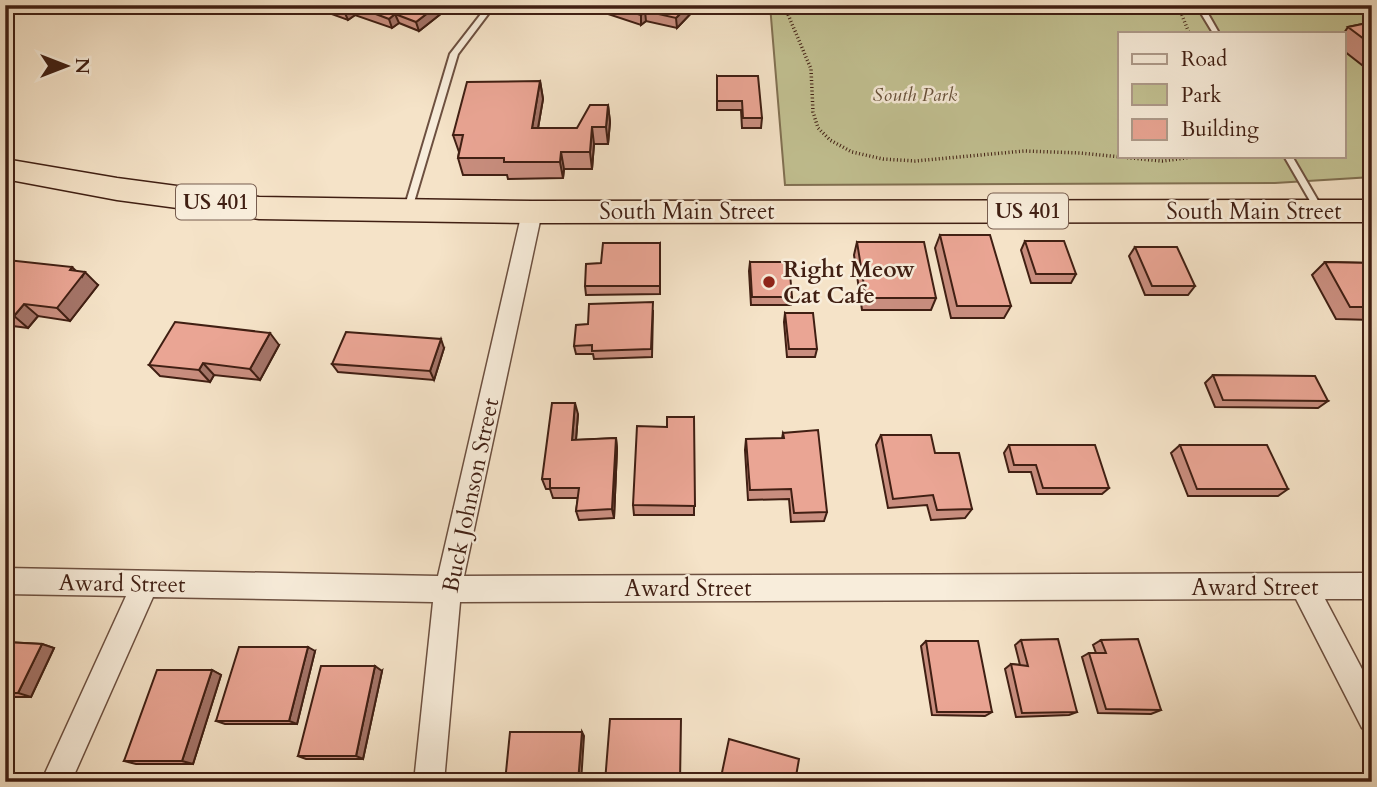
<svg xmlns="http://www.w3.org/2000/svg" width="1377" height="787" viewBox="0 0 1377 787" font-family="Cardo,serif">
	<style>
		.green { fill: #c2c192; stroke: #817052; stroke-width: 2; fill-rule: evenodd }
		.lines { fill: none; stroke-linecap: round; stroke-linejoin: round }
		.service-casing { stroke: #6d5040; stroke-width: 4 }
		.minor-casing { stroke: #6d5040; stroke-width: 3 }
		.trunk-casing { stroke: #401f13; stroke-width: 3 }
		.path { stroke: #401f13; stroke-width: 3.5; stroke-dasharray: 1 2.5; stroke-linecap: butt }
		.service { fill: #f8eddb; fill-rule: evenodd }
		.minor { fill: #f8eddb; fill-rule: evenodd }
		.trunk { fill: #f5e3c8; fill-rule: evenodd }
		.wall { fill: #c98e7f; stroke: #401f13; stroke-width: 2 }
		.shaded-wall { fill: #a47468; stroke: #401f13; stroke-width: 2 }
		.building { fill: #eaa594; stroke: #401f13; stroke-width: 2 }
		.poi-dot { fill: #8f2418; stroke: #f8eddb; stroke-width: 2.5 }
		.labels { text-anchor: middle; stroke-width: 5; stroke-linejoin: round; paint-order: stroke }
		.far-park-label { font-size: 19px; font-style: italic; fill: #675039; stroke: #f8eddb }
		.shield { fill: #f8eddb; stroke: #775d4f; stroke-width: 2 }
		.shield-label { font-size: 21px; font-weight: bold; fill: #401f13 }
		.street-label { font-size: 23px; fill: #401f13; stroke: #f8eddb }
		.poi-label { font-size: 23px; font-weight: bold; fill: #401f13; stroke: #f8eddb; text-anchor: start }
	</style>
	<rect width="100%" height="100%" fill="#f5e3c8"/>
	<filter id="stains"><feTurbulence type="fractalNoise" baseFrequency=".00286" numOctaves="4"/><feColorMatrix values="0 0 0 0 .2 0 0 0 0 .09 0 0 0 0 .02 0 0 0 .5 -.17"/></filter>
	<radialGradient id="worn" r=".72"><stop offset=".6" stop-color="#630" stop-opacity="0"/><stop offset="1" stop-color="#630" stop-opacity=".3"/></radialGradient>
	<path class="green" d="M 770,5 L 1372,5 L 1372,177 L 1275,183 L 785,185 ZM 1120,33 L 1344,33 L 1344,156 L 1120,156 Z"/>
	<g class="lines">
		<defs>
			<path id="service" d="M 488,5 L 495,5 L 458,54 L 412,209 L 411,211 L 405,211 L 404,209 L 450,54 Z
				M 1196,5 L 1203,5 L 1219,33 L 1213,33 Z
				M 1284,156 L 1292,156 L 1324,211 L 1323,213 L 1317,213 Z"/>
			<path id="minor" d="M 532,205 L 539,207 L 542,212 L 464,576 L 1372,573 L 1372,599 L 1325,599 L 1372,688 L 1372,732 L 1362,728 L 1296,599 L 460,602 L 444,782 L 414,782 L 433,602 L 153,597 L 71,782 L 41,782 L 126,596 L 5,594 L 5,568 L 438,576 L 522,212 L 525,207 Z"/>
			<path id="trunk" d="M 5,159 L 117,178 L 259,197 L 532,201 L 1372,200 L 1372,222 L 532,223 L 259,219 L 117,200 L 5,179 Z"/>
		</defs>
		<use href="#service" class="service-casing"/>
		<use href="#minor" class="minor-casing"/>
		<use href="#trunk" class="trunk-casing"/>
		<path class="path" d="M 784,5 L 811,69 L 813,112 L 818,128 L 830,140 L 852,152 L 883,159 L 915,161 L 1024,151 L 1080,153 L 1162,161 L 1201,156
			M 1178,5 L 1189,33"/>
		<use href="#service" class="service"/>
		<use href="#minor" class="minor"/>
		<use href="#trunk" class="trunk"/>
	</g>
	<path class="wall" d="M 311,5 L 452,5 L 419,31 L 399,23 L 392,28 L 355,15 L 348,20 L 312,7 Z
		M 602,5 L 696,5 L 696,8 L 677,28 L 646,21 L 641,25 L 602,12 Z
		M 1358,5 L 1372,5 L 1372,21 Z
		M 1372,22 L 1372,75 L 1367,69 L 1344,51 L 1344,33 L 1348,27 Z
		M 717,76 L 762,118 L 761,128 L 742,128 L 741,110 L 717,110 Z
		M 540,81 L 543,99 L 538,128 L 577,128 L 608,105 L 610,122 L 608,144 L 594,144 L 592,169 L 564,169 L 563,178 L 508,179 L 507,175 L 463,175 L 458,158 L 459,152 L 453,135 Z
		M 940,235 L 1011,306 L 1004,318 L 951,318 L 935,248 Z
		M 1025,241 L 1076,274 L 1071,283 L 1031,283 L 1021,250 Z
		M 857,242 L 936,298 L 931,310 L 862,310 L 854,255 Z
		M 660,243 L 660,294 L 586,295 L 585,286 Z
		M 1135,247 L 1195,286 L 1188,295 L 1145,295 L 1129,256 Z
		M 5,262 L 75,271 L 98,285 L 70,321 L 38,316 L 28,328 L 5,325 Z
		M 750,262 L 792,297 L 791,305 L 751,305 L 749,271 Z
		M 1325,262 L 1372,263 L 1372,320 L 1336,319 L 1312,275 Z
		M 653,311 L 652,357 L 594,359 L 593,354 L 576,354 L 574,346 L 588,324 Z
		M 785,313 L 817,349 L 815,357 L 787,357 L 784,322 Z
		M 279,345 L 260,380 L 214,375 L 210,382 L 160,376 L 149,365 Z
		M 444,348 L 434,380 L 338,372 L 332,364 Z
		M 1213,375 L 1328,401 L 1318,408 L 1215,407 L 1205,383 Z
		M 578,414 L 576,440 L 616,438 L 617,449 L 614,518 L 579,520 L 576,511 L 578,498 L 553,498 L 550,489 L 546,489 L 542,479 Z
		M 694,417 L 694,515 L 634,515 L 633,505 L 667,427 Z
		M 783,433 L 827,512 L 824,521 L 791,522 L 789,499 L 748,500 L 745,450 L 746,439 L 782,439 Z
		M 881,435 L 935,453 L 972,509 L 965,518 L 931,520 L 927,505 L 888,508 L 876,445 Z
		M 1009,445 L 1109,488 L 1102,494 L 1037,494 L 1031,472 L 1009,472 L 1004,453 Z
		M 1180,445 L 1288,489 L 1278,496 L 1188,496 L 1171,453 Z
		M 1021,640 L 1077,712 L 1069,715 L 1016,717 L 1005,669 L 1011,664 L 1020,665 L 1015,645 Z
		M 1101,640 L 1161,710 L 1151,714 L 1098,713 L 1082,657 L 1089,653 L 1096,653 L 1093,645 Z
		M 926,641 L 992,712 L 985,716 L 932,715 L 921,646 Z
		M 5,642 L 42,644 L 54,648 L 31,697 L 13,697 L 5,713 Z
		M 315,651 L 297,724 L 225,724 L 216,721 Z
		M 212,670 L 221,675 L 193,764 L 136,764 L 124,761 Z
		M 382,671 L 363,759 L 306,759 L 298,756 Z"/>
	<path class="shaded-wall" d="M 352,5 L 355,15 L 348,20 L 344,11 Z
		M 438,5 L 452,5 L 419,31 L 416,22 Z
		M 689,5 L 696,5 L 696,8 L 677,28 L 676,18 Z
		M 645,11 L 646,21 L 641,25 L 641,15 Z
		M 395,14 L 399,23 L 392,28 L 389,19 Z
		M 540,81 L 543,99 L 535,145 L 532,128 Z
		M 608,105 L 610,122 L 608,144 L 606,127 Z
		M 592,127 L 594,144 L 592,169 L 590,152 Z
		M 561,152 L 564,169 L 563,178 L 560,162 Z
		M 72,267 L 82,277 L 85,272 L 98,285 L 70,321 L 57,308 L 70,270 Z
		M 24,304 L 38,316 L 28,328 L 14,316 Z
		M 270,333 L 279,345 L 260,380 L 250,369 Z
		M 441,339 L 444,348 L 434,380 L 430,371 Z
		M 203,363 L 214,375 L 210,382 L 199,370 Z
		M 575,403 L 578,414 L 575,451 L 572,440 Z
		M 616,438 L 617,449 L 614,518 L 612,509 Z
		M 42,644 L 54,648 L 31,697 L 18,693 Z
		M 308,647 L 315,651 L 297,724 L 289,721 Z
		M 375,666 L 382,671 L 363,759 L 356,756 Z
		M 212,670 L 221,675 L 193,764 L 182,761 Z
		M 5,695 L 13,697 L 5,713 Z
		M 582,732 L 584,736 L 581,782 L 578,782 Z"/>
	<path class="building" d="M 330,5 L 352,5 L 344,11 Z
		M 352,5 L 438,5 L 416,22 L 395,14 L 389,19 Z
		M 610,5 L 689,5 L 676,18 L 645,11 L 641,15 Z
		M 1372,22 L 1372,45 L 1348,27 Z
		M 717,76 L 758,76 L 762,118 L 743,118 L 742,101 L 717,101 Z
		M 540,81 L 532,128 L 577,128 L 590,105 L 608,105 L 606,127 L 592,127 L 590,152 L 561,152 L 560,162 L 504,162 L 504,158 L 458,158 L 463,135 L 453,135 L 467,82 Z
		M 940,235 L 990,235 L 1011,306 L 957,306 Z
		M 1025,241 L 1064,241 L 1076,274 L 1036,274 Z
		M 857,242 L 924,242 L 936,298 L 866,298 Z
		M 603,243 L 660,243 L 660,286 L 585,286 L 586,264 L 601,263 Z
		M 1135,247 L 1177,247 L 1195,286 L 1152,286 Z
		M 7,260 L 72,267 L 70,270 L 85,272 L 57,308 L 24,304 L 14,316 L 5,315 L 5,292 L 9,287 L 5,286 L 5,262 Z
		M 750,262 L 789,262 L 792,297 L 752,297 Z
		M 1325,262 L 1372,263 L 1372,307 L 1350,307 Z
		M 653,302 L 651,349 L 592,351 L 592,345 L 574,346 L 576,325 L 588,324 L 589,304 Z
		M 785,313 L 813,313 L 817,349 L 789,349 Z
		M 175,322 L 270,333 L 250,369 L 203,363 L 199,370 L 149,365 Z
		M 346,332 L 441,339 L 430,371 L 332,364 Z
		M 1213,375 L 1315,376 L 1328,401 L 1223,400 Z
		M 552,403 L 575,403 L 572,440 L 616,438 L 612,509 L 576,511 L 579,488 L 550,488 L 550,479 L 542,479 Z
		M 667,417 L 694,417 L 695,506 L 633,505 L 637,426 L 667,427 Z
		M 818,430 L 827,512 L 794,513 L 791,489 L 750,490 L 746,439 L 784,438 L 783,433 Z
		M 881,435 L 931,435 L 935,453 L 959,453 L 972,509 L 937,510 L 933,495 L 893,499 Z
		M 1009,445 L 1095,445 L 1109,488 L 1043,488 L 1036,465 L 1014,465 Z
		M 1180,445 L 1267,445 L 1288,489 L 1197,489 Z
		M 1058,639 L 1077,712 L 1022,713 L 1011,664 L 1028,666 L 1021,640 Z
		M 1138,639 L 1161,710 L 1106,709 L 1089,653 L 1106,653 L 1101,640 Z
		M 926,641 L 978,641 L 992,712 L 937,712 Z
		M 5,642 L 42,644 L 18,693 L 5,693 Z
		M 239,647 L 308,647 L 289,721 L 216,721 Z
		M 321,666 L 375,666 L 356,756 L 298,756 Z
		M 157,670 L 212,670 L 182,761 L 124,761 Z
		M 610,719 L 681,719 L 680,782 L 605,782 Z
		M 510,732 L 582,732 L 578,782 L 505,782 Z
		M 729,739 L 799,759 L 795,782 L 720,782 Z"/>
	<circle class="poi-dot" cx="769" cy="282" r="7"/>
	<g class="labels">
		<g class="far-park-label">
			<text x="915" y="101">South Park</text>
		</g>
		<g class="shield">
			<rect x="176" y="184.5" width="80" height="35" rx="5"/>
			<rect x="988" y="193.5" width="80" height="35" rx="5"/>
		</g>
		<g class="shield-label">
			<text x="216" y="209">US 401</text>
			<text x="1028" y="218">US 401</text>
		</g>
		<g class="street-label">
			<text x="687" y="219">South Main Street</text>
			<text x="1254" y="219">South Main Street</text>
			<text transform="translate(470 495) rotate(-78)" y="8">Buck Johnson Street</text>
			<text transform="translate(122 583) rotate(1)" y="8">Award Street</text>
			<text x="1255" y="595">Award Street</text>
			<text x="688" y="596">Award Street</text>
		</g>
		<g class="poi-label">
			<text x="783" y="277">Right Meow<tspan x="783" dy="26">Cat Cafe</tspan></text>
		</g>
	</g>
	<rect width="1377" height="787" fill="none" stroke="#f5e3c8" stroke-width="28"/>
	<rect x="7" y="7" width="1363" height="773" fill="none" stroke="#401f13" stroke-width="3.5"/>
	<rect x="14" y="14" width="1349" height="759" fill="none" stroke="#401f13" stroke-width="2"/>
	<rect x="1118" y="32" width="228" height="126" fill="#f8eddb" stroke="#ae9b8b" stroke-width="2"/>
	<rect x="1132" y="54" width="35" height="10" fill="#f8eddb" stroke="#ae9b8b" stroke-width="2"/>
	<text x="1181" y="66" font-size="21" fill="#401f13">Road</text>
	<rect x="1132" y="84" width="35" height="21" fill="#c2c192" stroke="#ae9b8b" stroke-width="2"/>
	<text x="1181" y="102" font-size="21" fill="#401f13">Park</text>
	<rect x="1132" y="119" width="35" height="21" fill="#eaa594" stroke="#ae9b8b" stroke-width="2"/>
	<text x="1181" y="136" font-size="21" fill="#401f13">Building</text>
	<g transform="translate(66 66) rotate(90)" stroke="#f8eddb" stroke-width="5" paint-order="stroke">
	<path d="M0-5L12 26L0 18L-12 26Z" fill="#401f13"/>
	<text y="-10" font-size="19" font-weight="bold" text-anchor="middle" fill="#401f13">N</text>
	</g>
	<rect width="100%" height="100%" filter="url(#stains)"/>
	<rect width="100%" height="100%" fill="url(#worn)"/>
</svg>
